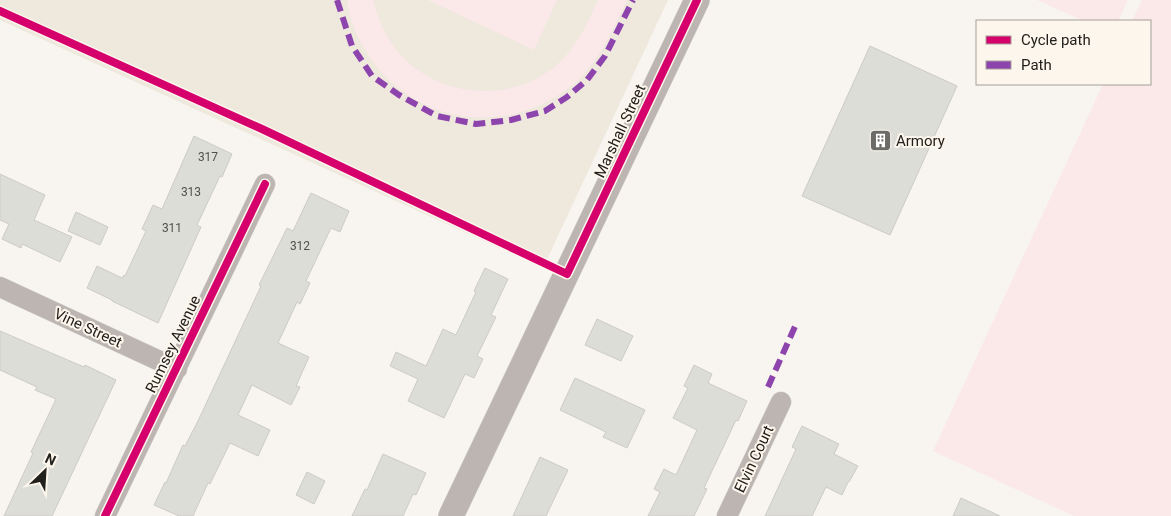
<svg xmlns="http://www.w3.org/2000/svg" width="1171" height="516" viewBox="0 0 1171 516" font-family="Roboto,sans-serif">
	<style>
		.built { fill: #eee8dd }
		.green { fill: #fbe8e8 }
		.building { fill: #ddddd8; stroke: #cccbc7 }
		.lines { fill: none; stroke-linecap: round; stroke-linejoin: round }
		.minor-casing { stroke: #d5d3cf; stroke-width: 21 }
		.tertiary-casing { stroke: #d5d3cf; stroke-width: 26 }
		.minor { stroke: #bcb5b1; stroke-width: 20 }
		.tertiary { stroke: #bcb5b1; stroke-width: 25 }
		.quiet { stroke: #8e44ad; stroke-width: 6; stroke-dasharray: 12 6; stroke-linecap: butt }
		.cycleway-casing { stroke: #fcf6ec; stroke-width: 11 }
		.cycleway { stroke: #d6006c; stroke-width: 8 }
		.labels { text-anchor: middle; stroke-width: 4; stroke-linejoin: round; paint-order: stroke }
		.number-label { font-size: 12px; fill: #52504c }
		.street-label { font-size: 15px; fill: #22201c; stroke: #fcf6ec }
		.poi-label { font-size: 15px; fill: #22201c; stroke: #fcf6ec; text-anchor: start }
	</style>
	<rect width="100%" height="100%" fill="#f8f5f0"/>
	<path class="built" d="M 0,0 L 668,0 L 543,268 L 0,20 Z"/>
	<path class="green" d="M 347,0 L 373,0 C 378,17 384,34 395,48 C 432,96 504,105 552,69 C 575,51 586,26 598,0 L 627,0 C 611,33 597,68 566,90 C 500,138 411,122 367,53 C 357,37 349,19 347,0 Z
		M 428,0 L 557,0 L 534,50 Z
		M 1037,0 L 1128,0 L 1118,21 L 1084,21 Z
		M 1142,0 L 1171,0 L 1171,516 L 1074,516 L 933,451 L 1103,84 L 1150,84 L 1150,21 L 1132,21 Z"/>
	<path class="building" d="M 870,46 L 957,86 L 890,235 L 802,196 Z
		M 194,136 L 232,154 L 222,177 L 220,176 L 197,225 L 201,227 L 158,323 L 112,301 L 112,300 L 87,288 L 97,266 L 122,278 L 124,275 L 125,276 L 146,231 L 142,229 L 153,205 L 162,209 Z
		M 0,174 L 45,195 L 34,220 L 72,237 L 60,262 L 22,244 L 21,248 L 2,239 L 9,224 L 0,220 Z
		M 311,193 L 349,211 L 340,232 L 331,228 L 306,281 L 310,283 L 300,304 L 297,302 L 278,343 L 309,357 L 296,386 L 300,387 L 291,405 L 252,385 L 238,415 L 270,430 L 258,456 L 230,443 L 210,484 L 208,483 L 193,516 L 179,516 L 154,505 L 165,482 L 166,483 L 183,445 L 185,446 L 198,421 L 261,286 L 259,285 L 287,228 L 293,231 Z
		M 76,212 L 108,227 L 100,245 L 68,231 Z
		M 485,268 L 508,279 L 491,315 L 496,317 L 477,356 L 483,359 L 474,378 L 465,374 L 444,418 L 408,401 L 418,379 L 390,366 L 396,352 L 426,366 L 443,329 L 456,335 L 476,292 L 474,291 Z
		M 597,319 L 633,336 L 621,361 L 585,345 Z
		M 0,331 L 84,367 L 85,365 L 116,380 L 52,516 L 4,516 L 33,453 L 31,452 L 56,399 L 35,390 L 37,387 L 0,370 Z
		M 694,365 L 712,374 L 708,383 L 747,401 L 738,421 L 736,420 L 704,488 L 707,489 L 694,516 L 648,516 L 660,492 L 654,489 L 664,469 L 676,475 L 697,430 L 673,418 L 688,388 L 684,386 Z
		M 575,378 L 645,410 L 627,448 L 603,437 L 606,432 L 560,410 Z
		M 802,426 L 839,444 L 834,454 L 858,466 L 849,482 L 848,482 L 842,495 L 826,487 L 812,516 L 765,516 L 796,449 L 792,447 Z
		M 383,454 L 426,473 L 416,495 L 413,494 L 403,516 L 352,516 L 365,489 L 367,490 Z
		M 540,457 L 568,470 L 546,516 L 513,516 Z
		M 307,472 L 325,481 L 314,504 L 296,495 Z
		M 961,498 L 1000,516 L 953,516 Z"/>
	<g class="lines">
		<defs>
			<path id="minor" d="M 0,287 L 177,369
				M 105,516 L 265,184
				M 727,516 L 781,402"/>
			<path id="tertiary" d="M 451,516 L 697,0"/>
		</defs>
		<use href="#minor" class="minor-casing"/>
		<use href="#tertiary" class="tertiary-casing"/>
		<use href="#minor" class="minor"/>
		<use href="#tertiary" class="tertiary"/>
		<path class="quiet" d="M 337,0 L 352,46 L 372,76 L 399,95 L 437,116 L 476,124 L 511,120 L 545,111 L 567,97 L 587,80 L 605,56 L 633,0
			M 768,387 L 797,322"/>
		<defs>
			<path id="cycleway" d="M 0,11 L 262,129 L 567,274 L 697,0
				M 105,516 L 265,184"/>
		</defs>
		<use href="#cycleway" class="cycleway-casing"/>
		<use href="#cycleway" class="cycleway"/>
	</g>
	<defs>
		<symbol id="building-square" viewBox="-11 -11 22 22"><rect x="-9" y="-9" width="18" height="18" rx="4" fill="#6d6b66" stroke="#fcf6ec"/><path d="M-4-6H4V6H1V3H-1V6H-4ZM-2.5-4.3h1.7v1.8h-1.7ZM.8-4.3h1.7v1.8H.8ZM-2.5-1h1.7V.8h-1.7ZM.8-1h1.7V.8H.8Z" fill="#fff"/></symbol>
	</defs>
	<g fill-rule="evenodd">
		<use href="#building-square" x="868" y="128" width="25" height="25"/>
	</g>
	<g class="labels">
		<g class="number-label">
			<text x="208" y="161">317</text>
			<text x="191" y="196">313</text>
			<text x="172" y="232">311</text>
			<text x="300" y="250">312</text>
		</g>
		<g class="street-label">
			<text transform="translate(620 131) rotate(-65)" y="5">Marshall Street</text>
			<text transform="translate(88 328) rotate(25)" y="5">Vine Street</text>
			<text transform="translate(173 344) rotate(-64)" y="5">Rumsey Avenue</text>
			<text transform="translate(754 459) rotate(-65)" y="5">Elvin Court</text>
		</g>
		<g class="poi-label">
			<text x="896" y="146">Armory</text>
		</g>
	</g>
	<rect x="976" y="20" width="175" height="65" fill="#fcf6ec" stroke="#a5a099"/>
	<rect x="986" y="36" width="25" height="8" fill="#d6006c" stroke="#a5a099"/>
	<text x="1021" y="45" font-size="15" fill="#22201c">Cycle path</text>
	<rect x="986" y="61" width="25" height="8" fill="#8e44ad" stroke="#a5a099"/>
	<text x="1021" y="70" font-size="15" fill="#22201c">Path</text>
	<g transform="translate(45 471) rotate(25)" stroke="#fcf6ec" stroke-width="4" paint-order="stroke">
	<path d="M0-4L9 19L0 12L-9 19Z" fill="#22201c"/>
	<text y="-8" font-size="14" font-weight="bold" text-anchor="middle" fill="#22201c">N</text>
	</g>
</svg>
